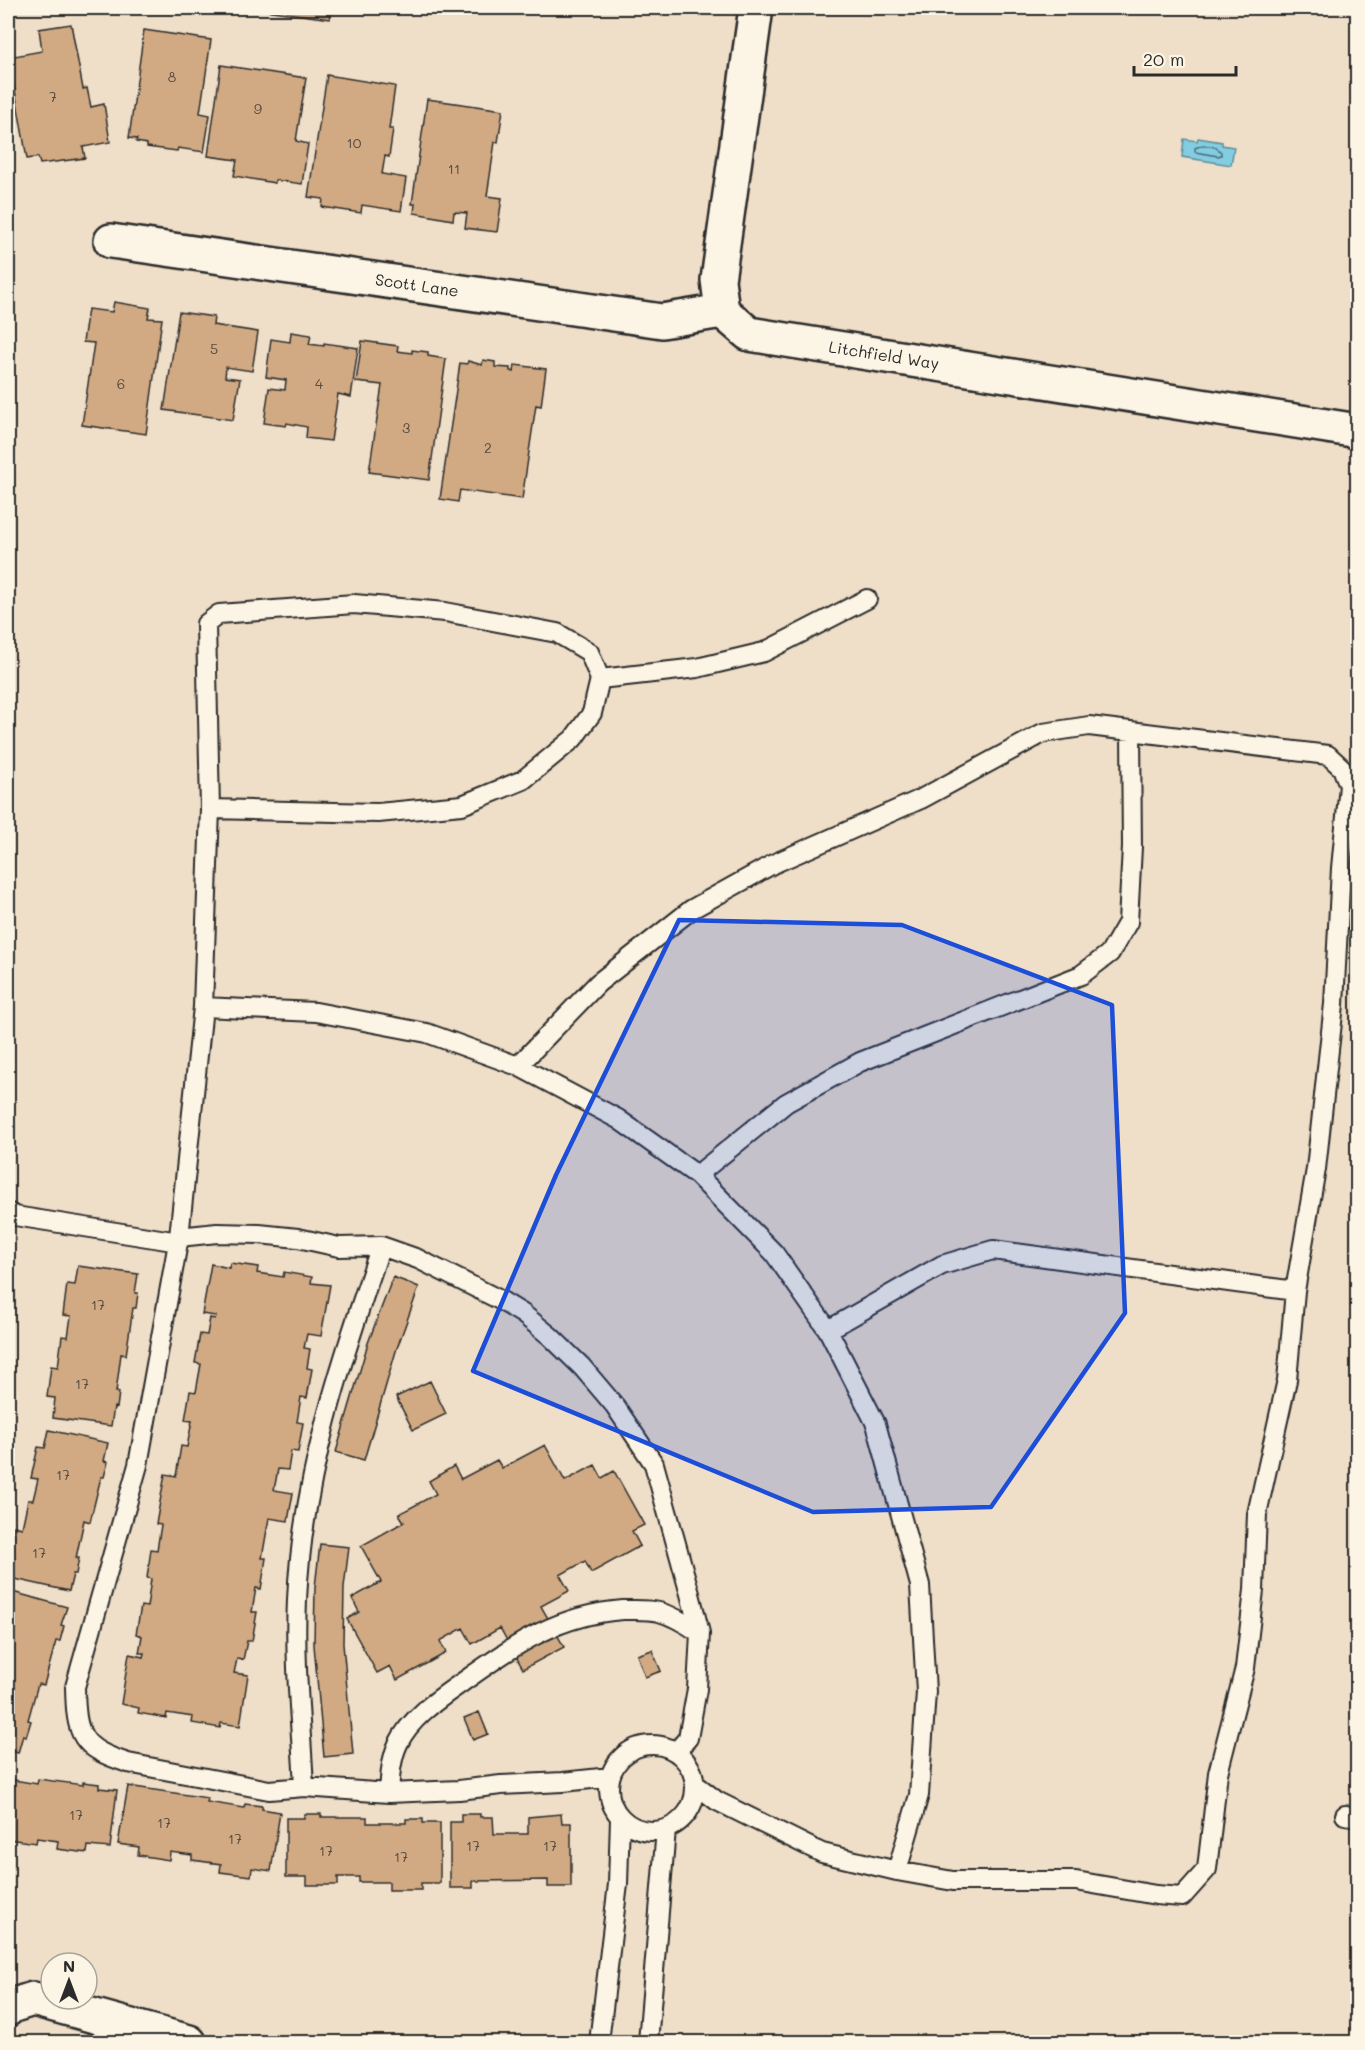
<svg xmlns="http://www.w3.org/2000/svg" width="1365" height="2050" viewBox="0 0 1365 2050" font-family="Mali,sans-serif">
	<style>
		.water { fill: #82cde1; stroke: #5f8c98; stroke-width: 1.5 }
		.lines { fill: none; stroke-linecap: round; stroke-linejoin: round }
		.shore { stroke: #4e6c74; stroke-width: 1.5 }
		.building { fill: #d1aa83; stroke: #2b2b2b; stroke-width: 1.5 }
		.lane-casing { stroke: #2b2b2b; stroke-width: 22 }
		.street-casing { stroke: #2b2b2b; stroke-width: 38 }
		.lane { stroke: #fcf5e5; stroke-width: 18 }
		.street { stroke: #fcf5e5; stroke-width: 33 }
		.marked { fill: #1d4ed8; fill-opacity: 0.2; stroke: #1d4ed8; stroke-width: 4.5; stroke-linejoin: round }
		.labels { text-anchor: middle; stroke-width: 5; stroke-linejoin: round; paint-order: stroke }
		.number-label { font-size: 14px; fill: #544b41 }
		.street-label { font-size: 16px; fill: #2b2b2b; stroke: #fcf5e5 }
	</style>
	<rect width="100%" height="100%" fill="#efdec8"/>
	<filter id="ink" filterUnits="userSpaceOnUse"><feTurbulence type="fractalNoise" baseFrequency=".0167" numOctaves="2"/><feDisplacementMap in="SourceGraphic" scale="12" xChannelSelector="R" yChannelSelector="G"/><feConvolveMatrix kernelMatrix="1 2 1 2 8 2 1 2 1" color-interpolation-filters="sRGB"/></filter>
	<g filter="url(#ink)">
		<path class="water" d="M 1198,138 L 1222,142 L 1222,145 L 1234,147 L 1231,165 L 1182,157 L 1184,139 L 1197,141 Z"/>
		<g class="lines">
			<path class="shore" d="M 1203,145 L 1215,147 L 1221,152 L 1221,155 L 1218,156 L 1195,152 L 1195,148 Z"/>
		</g>
		<path class="building" d="M 257,8 L 332,8 L 330,19 L 257,9 Z
			M 71,24 L 83,89 L 87,88 L 91,107 L 104,104 L 110,142 L 83,147 L 85,158 L 40,164 L 38,157 L 27,159 L 9,57 L 42,51 L 39,29 Z
			M 144,30 L 211,40 L 200,113 L 210,115 L 204,152 L 178,148 L 177,151 L 147,147 L 147,144 L 136,142 L 137,139 L 129,138 Z
			M 221,65 L 306,78 L 296,141 L 308,144 L 302,184 L 275,180 L 275,183 L 234,176 L 237,160 L 208,156 Z
			M 327,75 L 395,86 L 389,129 L 393,129 L 389,157 L 385,156 L 382,174 L 406,178 L 401,211 L 362,205 L 361,213 L 322,207 L 323,199 L 308,197 Z
			M 427,99 L 503,110 L 498,142 L 495,142 L 487,196 L 502,198 L 497,232 L 465,228 L 467,213 L 454,212 L 453,220 L 414,213 L 415,204 L 412,204 Z
			M 114,302 L 150,308 L 148,318 L 162,319 L 146,434 L 82,425 L 94,343 L 83,342 L 88,309 L 112,312 Z
			M 179,312 L 214,317 L 213,325 L 258,332 L 252,371 L 226,367 L 225,377 L 240,379 L 233,420 L 164,410 Z
			M 291,332 L 311,335 L 309,344 L 324,346 L 324,343 L 358,348 L 351,397 L 338,394 L 331,441 L 306,438 L 307,427 L 287,423 L 286,426 L 264,423 L 269,388 L 285,390 L 286,380 L 266,377 L 271,339 L 290,342 Z
			M 362,341 L 398,346 L 397,351 L 412,353 L 412,350 L 428,352 L 428,356 L 446,359 L 429,480 L 369,472 L 382,385 L 356,382 Z
			M 483,360 L 495,362 L 495,367 L 510,368 L 510,371 L 514,372 L 515,365 L 546,369 L 541,406 L 536,405 L 522,499 L 460,490 L 458,502 L 440,499 L 460,363 L 467,364 L 468,361 L 482,365 Z
			M 230,1263 L 258,1267 L 257,1273 L 283,1277 L 284,1272 L 312,1277 L 311,1283 L 330,1285 L 321,1336 L 307,1334 L 304,1348 L 310,1349 L 307,1368 L 312,1369 L 307,1398 L 301,1397 L 297,1422 L 303,1423 L 298,1452 L 291,1451 L 288,1470 L 278,1469 L 274,1490 L 293,1493 L 288,1521 L 269,1518 L 262,1558 L 266,1558 L 261,1589 L 256,1588 L 252,1612 L 257,1612 L 252,1641 L 247,1641 L 243,1660 L 237,1659 L 234,1673 L 248,1675 L 240,1726 L 221,1723 L 220,1728 L 192,1723 L 193,1717 L 167,1713 L 166,1718 L 138,1713 L 139,1708 L 121,1704 L 129,1654 L 143,1657 L 144,1653 L 139,1653 L 142,1636 L 136,1634 L 141,1606 L 147,1607 L 151,1579 L 147,1578 L 151,1549 L 157,1550 L 161,1525 L 156,1524 L 165,1474 L 176,1476 L 181,1446 L 187,1447 L 192,1421 L 185,1420 L 190,1391 L 196,1392 L 201,1364 L 195,1363 L 200,1334 L 207,1335 L 210,1318 L 215,1319 L 216,1316 L 202,1314 L 211,1264 L 229,1268 Z
			M 78,1266 L 138,1274 L 135,1293 L 138,1293 L 136,1308 L 133,1308 L 126,1355 L 121,1354 L 116,1392 L 119,1392 L 117,1408 L 114,1407 L 111,1426 L 53,1418 L 55,1398 L 47,1397 L 51,1366 L 58,1367 L 62,1336 L 68,1337 L 71,1316 L 63,1315 L 67,1284 L 75,1285 Z
			M 393,1277 L 419,1287 L 396,1351 L 364,1460 L 336,1452 L 368,1343 Z
			M 430,1381 L 446,1414 L 413,1430 L 396,1397 Z
			M 49,1430 L 108,1443 L 104,1461 L 108,1462 L 104,1477 L 101,1477 L 90,1522 L 84,1520 L 76,1558 L 79,1558 L 76,1574 L 73,1574 L 69,1591 L 10,1578 L 15,1559 L 8,1557 L 14,1526 L 22,1528 L 28,1500 L 33,1500 L 38,1479 L 31,1478 L 38,1447 L 45,1448 Z
			M 545,1445 L 565,1481 L 595,1465 L 602,1478 L 614,1471 L 644,1525 L 632,1531 L 640,1546 L 591,1573 L 585,1561 L 560,1575 L 569,1591 L 541,1606 L 564,1647 L 523,1669 L 500,1628 L 472,1644 L 463,1628 L 440,1641 L 446,1653 L 397,1680 L 390,1666 L 377,1673 L 347,1619 L 359,1612 L 352,1598 L 381,1582 L 361,1546 L 404,1522 L 399,1514 L 436,1494 L 429,1481 L 454,1466 L 461,1479 L 497,1460 L 502,1468 Z
			M 320,1544 L 349,1547 L 344,1587 L 343,1644 L 353,1754 L 324,1757 L 314,1645 L 315,1587 Z
			M 9,1591 L 67,1607 L 61,1625 L 64,1626 L 60,1641 L 56,1641 L 44,1685 L 38,1684 L 28,1720 L 31,1721 L 26,1737 L 23,1735 L 18,1753 L 8,1750 L 8,1596 Z
			M 652,1650 L 661,1671 L 645,1677 L 637,1655 Z
			M 479,1712 L 488,1734 L 473,1740 L 464,1718 Z
			M 8,1779 L 37,1784 L 38,1779 L 83,1785 L 83,1782 L 99,1784 L 99,1788 L 117,1790 L 110,1848 L 88,1846 L 87,1853 L 57,1849 L 58,1841 L 37,1838 L 36,1843 L 8,1839 Z
			M 128,1786 L 208,1798 L 207,1802 L 244,1808 L 245,1804 L 262,1806 L 262,1809 L 280,1812 L 271,1871 L 252,1868 L 251,1876 L 220,1872 L 221,1864 L 192,1860 L 192,1855 L 170,1852 L 169,1860 L 138,1855 L 139,1847 L 118,1844 Z
			M 304,1814 L 321,1814 L 321,1817 L 367,1817 L 367,1823 L 406,1823 L 406,1819 L 423,1819 L 423,1823 L 440,1823 L 440,1883 L 421,1883 L 421,1890 L 389,1890 L 389,1882 L 359,1882 L 359,1877 L 338,1877 L 338,1885 L 307,1885 L 307,1877 L 286,1877 L 286,1818 L 304,1818 Z
			M 461,1814 L 480,1814 L 480,1817 L 493,1817 L 494,1834 L 528,1834 L 528,1817 L 561,1814 L 562,1823 L 571,1823 L 571,1887 L 548,1887 L 548,1880 L 473,1881 L 473,1888 L 450,1888 L 450,1822 L 461,1822 Z"/>
		<g class="lines">
			<defs>
				<path id="lane" d="M 600,679 L 697,668 L 764,652 L 867,599
					M 210,809 L 378,813 L 462,805 L 523,780 L 573,739 L 592,713 L 600,679 L 589,652 L 557,633 L 445,612 L 354,604 L 219,614 L 206,624 L 210,809 L 203,1007 L 179,1237 L 138,1465 L 75,1687 C 76,1735 80,1748 128,1763 L 269,1790 L 304,1787 L 389,1793 L 459,1790 L 501,1785 L 563,1782 L 610,1777
					M 203,1007 L 316,1012 L 427,1033 L 518,1066 L 618,1119 L 697,1175 L 774,1253 L 828,1330 L 876,1424 L 920,1585 L 926,1692 L 919,1795 L 897,1871
					M 518,1066 L 598,983 L 692,909 L 773,864 L 921,799 L 1043,733 L 1089,726 L 1328,755 L 1342,768 L 1349,785 L 1341,868 L 1334,1004 L 1316,1169 L 1295,1291 L 1287,1380 L 1257,1514 L 1254,1590 L 1245,1668 L 1218,1773 L 1207,1869 L 1182,1897 L 1156,1895 L 1076,1881 L 953,1881 L 897,1871 L 822,1853 L 717,1801 L 695,1784
					M 697,1175 L 786,1103 L 860,1062 L 1081,975 L 1110,953 L 1128,922 L 1132,847 L 1131,731
					M 8,1212 L 15,1216 L 179,1242
					M 179,1237 L 217,1233 L 259,1234 L 298,1238 L 339,1247 L 381,1246 L 418,1259 L 500,1300 L 523,1314 L 550,1336 L 582,1367 L 615,1406 L 654,1464 L 690,1594 L 700,1633 L 697,1689 L 688,1738 L 676,1752
					M 828,1330 L 942,1265 L 993,1250 L 1295,1291
					M609 1788a43 43 0 1 1 86 0a43 43 0 1 1-86 0Z
					M 304,1787 C 301,1725 294,1663 297,1600 C 302,1478 341,1361 381,1246
					M 389,1793 C 390,1777 391,1759 398,1744 C 411,1716 443,1696 467,1679 C 518,1643 558,1615 623,1610 C 635,1610 648,1609 659,1612 C 674,1616 687,1624 700,1633
					M 1345,1815 L 1358,1817
					M 599,2042 L 618,1884 L 620,1818
					M 648,2042 L 666,1829"/>
				<path id="street" d="M 756,8 L 718,280 L 722,311 L 749,334 L 1358,431
					M 111,241 L 662,321 L 722,311
					M 8,2009 L 11,2006 L 33,1999 L 189,2042"/>
			</defs>
			<use href="#lane" class="lane-casing"/>
			<use href="#street" class="street-casing"/>
			<use href="#lane" class="lane"/>
			<use href="#street" class="street"/>
		</g>
	</g>
	<path class="marked" d="M 679,920 L 902,925 L 1112,1005 L 1125,1313 L 991,1507 L 813,1512 L 473,1371 L 556,1175 Z"/>
	<g class="labels">
		<g class="number-label">
			<text x="172" y="82">8</text>
			<text x="53" y="102">7</text>
			<text x="258" y="114">9</text>
			<text x="354" y="148">10</text>
			<text x="454" y="174">11</text>
			<text x="214" y="354">5</text>
			<text x="121" y="389">6</text>
			<text x="319" y="389">4</text>
			<text x="406" y="433">3</text>
			<text x="488" y="453">2</text>
			<text x="98" y="1310">17</text>
			<text x="82" y="1389">17</text>
			<text x="63" y="1480">17</text>
			<text x="39" y="1558">17</text>
			<text x="76" y="1820">17</text>
			<text x="164" y="1828">17</text>
			<text x="235" y="1844">17</text>
			<text x="473" y="1851">17</text>
			<text x="550" y="1851">17</text>
			<text x="326" y="1856">17</text>
			<text x="401" y="1862">17</text>
		</g>
		<g class="street-label">
			<text transform="translate(417 285) rotate(8)" y="6">Scott Lane</text>
			<text transform="translate(884 355) rotate(9)" y="6">Litchfield Way</text>
		</g>
	</g>
	<rect width="1365" height="2050" fill="none" stroke="#fcf5e5" stroke-width="30"/>
	<rect x="15" y="15" width="1335" height="2020" fill="none" stroke="#2b2b2b" stroke-width="2" filter="url(#ink)"/>
	<g transform="translate(69 1981)"><circle r="28" fill="#fcf5e5" stroke="#a8a49b" stroke-width="1.5"/>
	<path d="M0-4.5L10 22L0 15L-10 22Z" fill="#2b2b2b"/>
	<text y="-9" font-size="16" font-weight="bold" text-anchor="middle" fill="#2b2b2b">N</text>
	</g>
	<path d="M1134 66v9h102v-9" fill="none" stroke="#2b2b2b" stroke-width="3"/>
	<text x="1143" y="66" font-size="18" fill="#2b2b2b" stroke="#fcf5e5" stroke-width="4.5" paint-order="stroke">20 m</text>
</svg>
